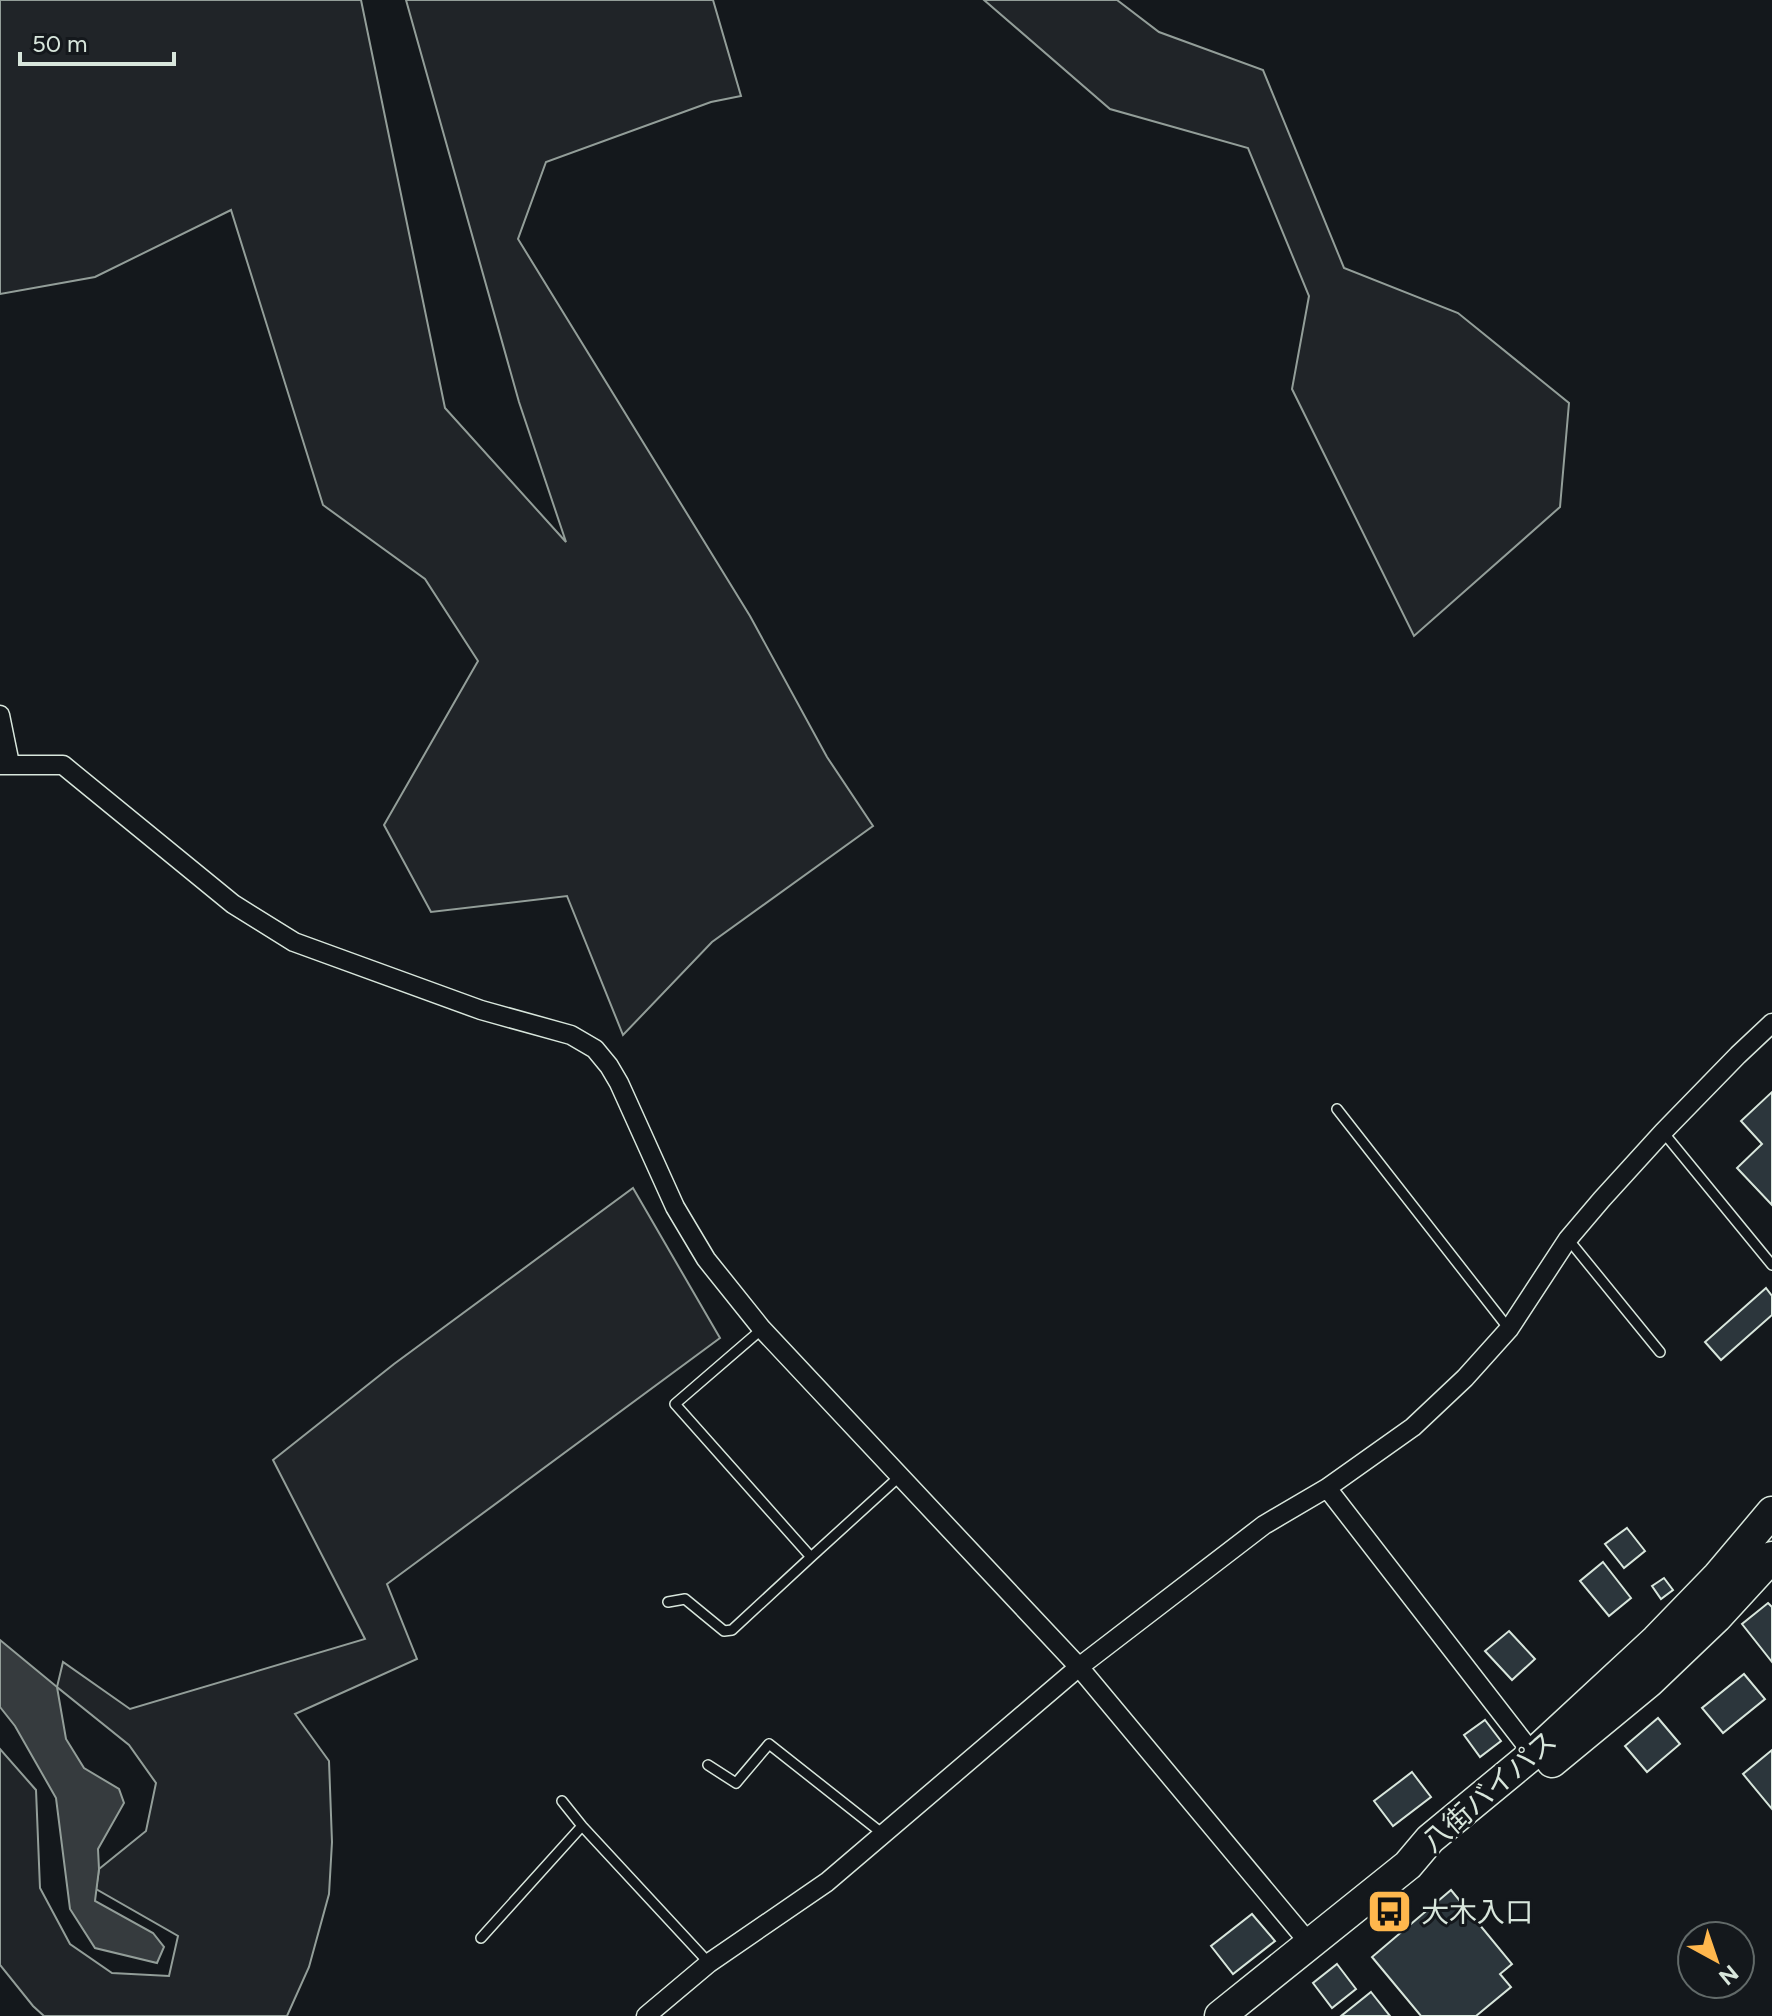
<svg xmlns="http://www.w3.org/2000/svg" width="1772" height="2016" viewBox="0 0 1772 2016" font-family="Figtree,'Noto Sans JP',sans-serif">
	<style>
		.green { fill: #202428; stroke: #939e99; stroke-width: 2 }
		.water { fill: #363b3e; stroke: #939e99; stroke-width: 2 }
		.building { fill: #2c363c; stroke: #d8e6dc; stroke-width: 2 }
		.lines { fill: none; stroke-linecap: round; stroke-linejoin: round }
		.service-casing { stroke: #d8e6dc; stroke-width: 12 }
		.minor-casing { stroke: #d8e6dc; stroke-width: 21 }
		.primary-casing { stroke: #d8e6dc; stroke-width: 33 }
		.service { stroke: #14181c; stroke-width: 9 }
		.minor { stroke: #14181c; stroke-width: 18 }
		.primary { stroke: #14181c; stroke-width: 30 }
		.labels { text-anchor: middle; stroke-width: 6; stroke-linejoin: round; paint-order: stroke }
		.street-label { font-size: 28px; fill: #d8e6dc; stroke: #14181c }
		.poi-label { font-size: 28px; fill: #d8e6dc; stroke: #14181c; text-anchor: start }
	</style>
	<rect width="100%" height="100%" fill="#14181c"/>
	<path class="green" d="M 0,0 L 361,0 L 445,408 L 566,542 L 519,402 L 406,0 L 713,0 L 741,96 L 711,102 L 546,162 L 518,239 L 750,616 L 827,757 L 873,826 L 712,942 L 623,1035 L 567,896 L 431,912 L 384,825 L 478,661 L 425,579 L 323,505 L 231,210 L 95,277 L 0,294 Z
		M 984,0 L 1117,0 L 1159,32 L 1263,70 L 1344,268 L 1458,313 L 1569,403 L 1560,507 L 1414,636 L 1292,389 L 1309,296 L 1248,148 L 1110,109 Z
		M 633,1188 L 720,1338 L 387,1584 L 417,1659 L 295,1714 L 329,1761 L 332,1842 L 329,1894 L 309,1967 L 287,2016 L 44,2016 L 33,2006 L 0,1965 L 0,1749 L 36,1790 L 40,1888 L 70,1944 L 112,1973 L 169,1976 L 178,1936 L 96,1889 L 99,1869 L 146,1831 L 156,1783 L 129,1745 L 57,1687 L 63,1662 L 130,1709 L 365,1639 L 273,1460 L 394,1364 Z"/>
	<path class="water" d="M 0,1640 L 57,1687 L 66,1739 L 84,1768 L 119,1789 L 124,1803 L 98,1849 L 99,1869 L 95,1901 L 153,1933 L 164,1947 L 157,1963 L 95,1948 L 70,1909 L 56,1798 L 15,1726 L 0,1707 Z"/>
	<path class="building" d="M 1772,1092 L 1772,1205 L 1737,1168 L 1762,1144 L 1741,1121 Z
		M 1766,1288 L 1772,1296 L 1772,1315 L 1721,1360 L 1705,1342 Z
		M 1627,1528 L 1645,1551 L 1624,1568 L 1605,1544 Z
		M 1603,1562 L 1631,1598 L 1609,1616 L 1580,1581 Z
		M 1664,1578 L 1673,1590 L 1661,1599 L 1652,1586 Z
		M 1768,1603 L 1772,1607 L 1772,1662 L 1742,1624 Z
		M 1509,1631 L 1535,1659 L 1512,1680 L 1485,1651 Z
		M 1744,1674 L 1765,1699 L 1723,1733 L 1702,1708 Z
		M 1658,1718 L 1680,1744 L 1647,1772 L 1625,1746 Z
		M 1485,1720 L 1501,1741 L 1480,1757 L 1464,1735 Z
		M 1772,1750 L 1772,1809 L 1743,1774 Z
		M 1412,1772 L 1431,1797 L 1393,1826 L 1374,1801 Z
		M 1451,1890 L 1512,1964 L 1500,1974 L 1511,1987 L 1476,2016 L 1421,2016 L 1372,1957 Z
		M 1252,1914 L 1275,1941 L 1233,1974 L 1211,1946 Z
		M 1337,1964 L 1356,1989 L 1332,2008 L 1313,1983 Z
		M 1371,1992 L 1390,2016 L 1341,2016 Z"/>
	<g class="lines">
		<defs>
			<path id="service" d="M 1337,1109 L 1509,1329
				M 1663,1132 L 1772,1265
				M 1568,1239 L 1660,1352
				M 762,1329 L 675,1404 L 811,1557 L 900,1476
				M 668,1602 L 685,1599 L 724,1631 L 732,1630 L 811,1557
				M 708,1765 L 736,1783 L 769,1744 L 883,1834
				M 562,1801 L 582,1826 L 709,1963
				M 481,1938 L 582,1826"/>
			<path id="minor" d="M 0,715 L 10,764
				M 0,765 L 63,765 L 233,904 L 294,942 L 481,1010 L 571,1035 L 595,1049 L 609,1066 L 619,1083 L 675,1207 L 706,1259 L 762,1329 L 1079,1667 L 1310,1944
				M 1327,1488 L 1533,1754
				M 646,2016 L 709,1963 L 827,1882 L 1079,1667 L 1264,1525 L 1327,1488 L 1413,1427 L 1465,1378 L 1509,1329 L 1568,1239 L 1602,1199 L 1663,1132 L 1738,1055 L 1772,1023"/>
			<path id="primary" d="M 1552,1762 L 1649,1682 L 1716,1618 L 1772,1557
				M 1220,2016 L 1408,1865 L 1430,1839 L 1533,1754 L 1656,1640 L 1718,1576 L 1772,1512"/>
		</defs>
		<use href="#service" class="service-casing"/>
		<use href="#minor" class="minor-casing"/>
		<use href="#primary" class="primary-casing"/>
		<use href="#service" class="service"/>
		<use href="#minor" class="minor"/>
		<use href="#primary" class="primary"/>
	</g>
	<defs>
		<symbol id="bus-square" viewBox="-11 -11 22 22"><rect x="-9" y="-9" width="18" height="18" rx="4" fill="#ffb74d" stroke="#14181c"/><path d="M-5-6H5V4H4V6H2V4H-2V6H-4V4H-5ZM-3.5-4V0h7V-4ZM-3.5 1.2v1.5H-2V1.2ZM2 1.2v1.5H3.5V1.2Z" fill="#111"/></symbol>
	</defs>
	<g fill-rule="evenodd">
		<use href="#bus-square" x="1364" y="1886" width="51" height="51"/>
	</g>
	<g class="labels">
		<g class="street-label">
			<text transform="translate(1489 1791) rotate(-41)" y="10">八街バイパス</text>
		</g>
		<g class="poi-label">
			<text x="1421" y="1922">大木入口</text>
		</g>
	</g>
	<g transform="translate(1716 1960) rotate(140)"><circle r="38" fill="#14181c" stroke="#626a69" stroke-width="2"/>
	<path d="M0-6L14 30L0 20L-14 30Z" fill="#ffb74d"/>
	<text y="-12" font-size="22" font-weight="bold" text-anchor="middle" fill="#d8e6dc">N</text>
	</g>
	<path d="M20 52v12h154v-12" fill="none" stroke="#d8e6dc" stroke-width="4"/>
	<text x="32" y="52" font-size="24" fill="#d8e6dc" stroke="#14181c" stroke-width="6" paint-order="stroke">50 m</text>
</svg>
